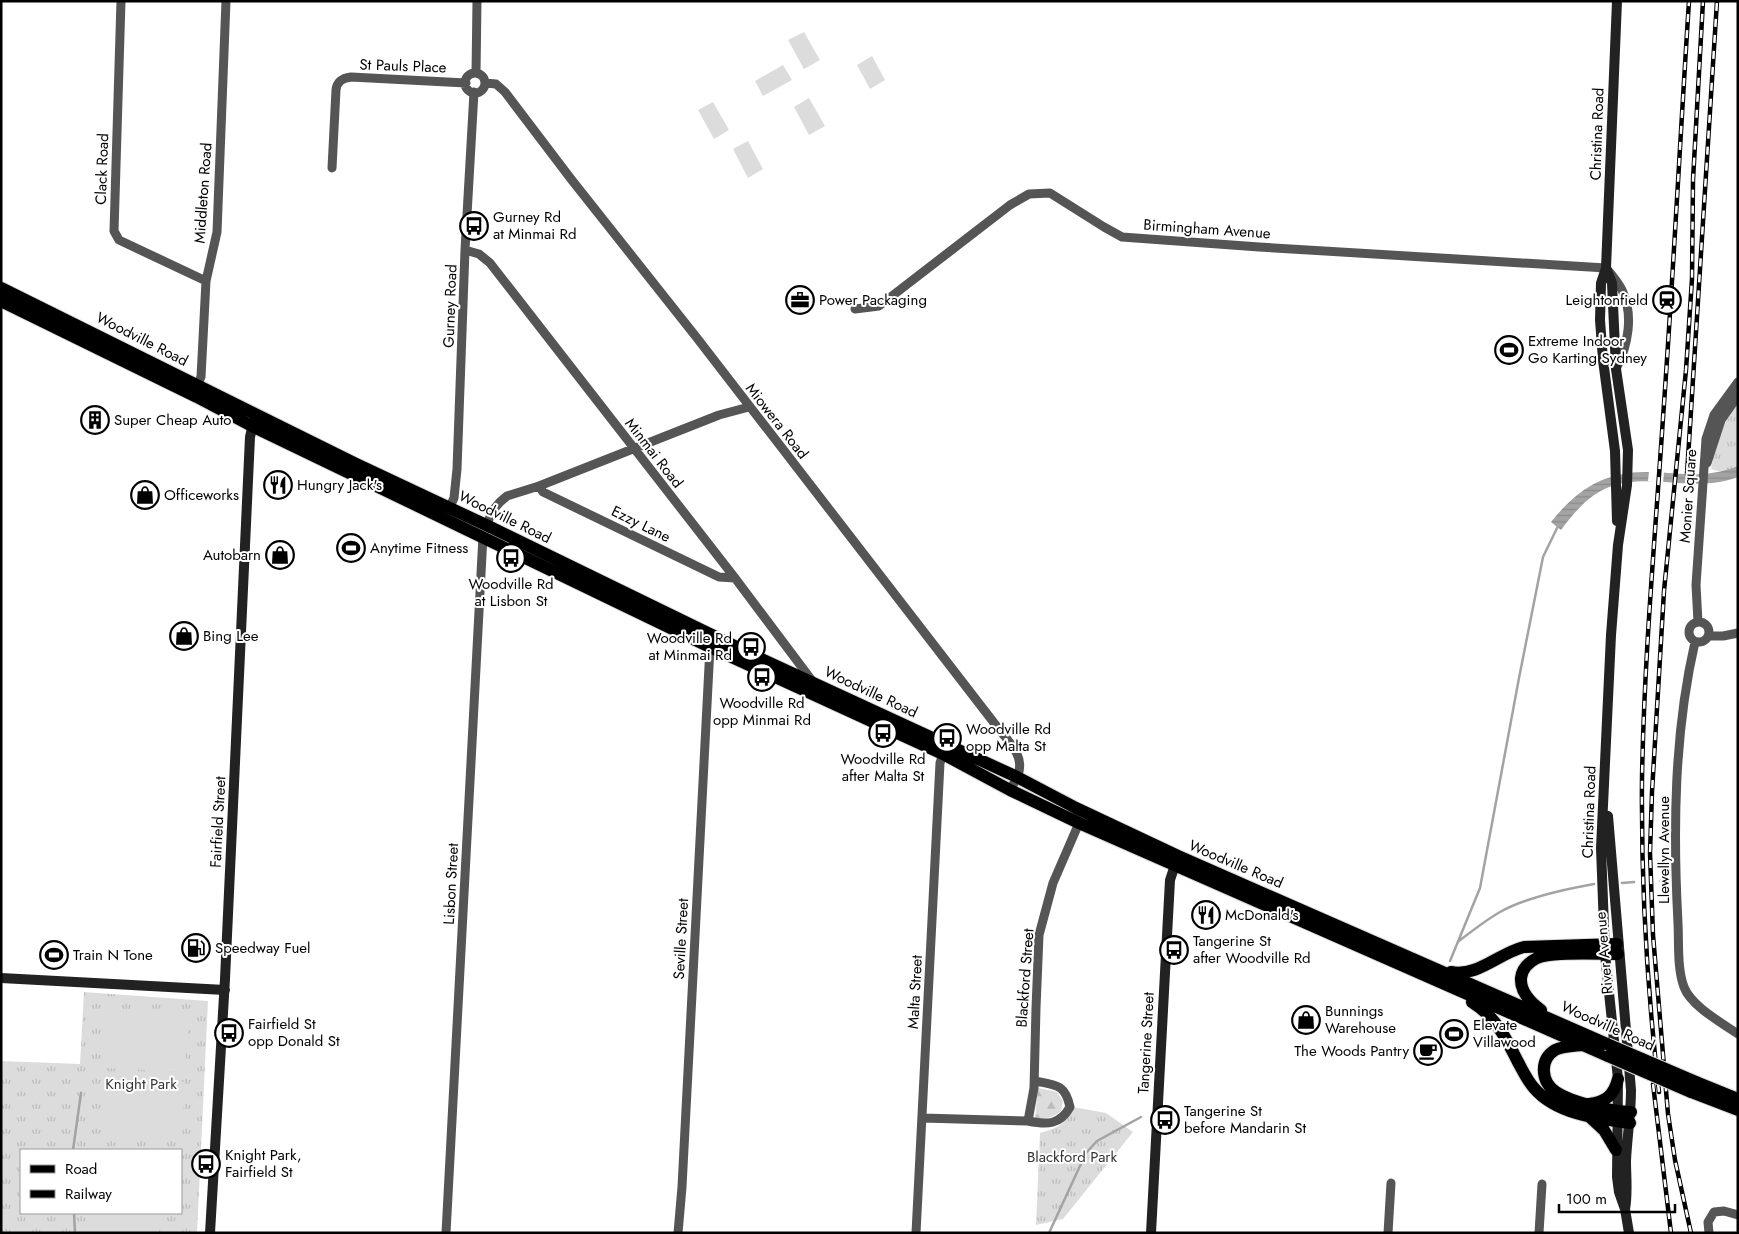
<svg xmlns="http://www.w3.org/2000/svg" width="1739" height="1234" viewBox="0 0 1739 1234" font-family="Jost,sans-serif">
	<style>
		.grass { fill: url(#grass-tufts); fill-rule: evenodd }
		.forest { fill: url(#forest-firs) }
		.garden { fill: #dcdcdc }
		.water { fill: url(#water-rules) }
		.pier { fill: #fff }
		.lines { fill: none; stroke-linecap: round; stroke-linejoin: round }
		.stream { stroke: #a3a3a3; stroke-width: 2.5 }
		.primary-casing { stroke: #dbdbdb; stroke-width: 14 }
		.street { stroke: #555; stroke-width: 9 }
		.secondary { stroke: #222; stroke-width: 10 }
		.primary { stroke: #000; stroke-width: 12 }
		.rail-casing { stroke: #000; stroke-width: 4.5 }
		.rail { stroke: #fff; stroke-width: 2.5; stroke-dasharray: 8; stroke-linecap: butt }
		.primary-bridge-casing { stroke: #dbdbdb; stroke-width: 14; stroke-linecap: butt }
		.primary-bridge { stroke: #000; stroke-width: 12 }
		.labels { text-anchor: middle; stroke-width: 4; stroke-linejoin: round; paint-order: stroke }
		.street-label { font-size: 15px; fill: #000; stroke: #fff }
		.poi-label { font-size: 15px; fill: #000; stroke: #fff; text-anchor: start }
		.park-label { font-size: 15px; fill: #333; stroke: #fff }
	</style>
	<defs>
		<pattern id="grass-tufts" width="24" height="20" patternUnits="userSpaceOnUse" patternTransform="scale(1.25)"><rect width="24" height="20" fill="#dcdcdc"/><path d="M3 7l-1-3M5 7V3M7 7l1-3M15 17l-1-3M17 17v-4M19 17l1-3" fill="none" stroke="#bbb"/></pattern>
		<pattern id="forest-firs" width="22" height="20" patternUnits="userSpaceOnUse" patternTransform="scale(1.25)"><rect width="22" height="20" fill="#dcdcdc"/><path d="M5 1l3.5 6h-7zM16 11l3.5 6h-7z" fill="#bbb"/></pattern>
		<pattern id="water-rules" width="6" height="5" patternUnits="userSpaceOnUse" patternTransform="scale(1.25)"><rect width="6" height="5" fill="#a3a3a3"/><path d="M0 2.5h6" fill="none" stroke="#8b8b8b"/></pattern>
	</defs>
	<rect width="100%" height="100%" fill="#fff"/>
	<path class="grass" d="M 1738,403 L 1738,466 C 1728,470 1721,473 1711,469 L 1719,430 Z
		M 84,992 L 208,1001 L 197,1233 L 1,1233 L 1,1061 L 80,1064 ZM 21,1150 L 181,1150 L 181,1213 L 21,1213 Z
		M 1073,1107 L 1106,1113 L 1133,1132 L 1063,1219 L 1036,1225 L 1040,1133 C 1059,1127 1064,1126 1073,1107 Z"/>
	<path class="forest" d="M 1038,1088 L 1057,1092 L 1063,1101 L 1061,1111 C 1053,1118 1046,1119 1035,1118 Z"/>
	<path class="garden" d="M 804,32 L 820,60 L 804,69 L 788,40 Z
		M 872,56 L 885,80 L 870,89 L 857,65 Z
		M 783,65 L 792,80 L 763,96 L 755,81 Z
		M 809,98 L 825,126 L 809,135 L 794,107 Z
		M 713,102 L 729,130 L 714,139 L 698,110 Z
		M 748,141 L 763,169 L 748,178 L 733,149 Z
		M 107,1011 L 188,1014 L 185,1072 L 105,1068 Z
		M 104,1077 L 185,1082 L 182,1140 L 101,1136 Z
		M 89,1213 L 160,1216 L 159,1233 L 87,1233 Z"/>
	<path class="water" d="M 1738,466 L 1738,477 C 1716,485 1700,484 1677,483 C 1620,478 1596,482 1561,530 L 1551,522 C 1578,488 1606,471 1650,472 C 1685,473 1704,479 1738,466 Z"/>
	<path class="pier" d="M 1649,471 L 1664,472 L 1663,483 L 1648,481 Z"/>
	<g class="lines">
		<path class="stream" d="M 1660,881 L 1667,880
			M 1622,883 L 1634,882
			M 1459,941 C 1472,931 1486,920 1500,912 C 1525,898 1566,889 1594,884
			M 1450,961 L 1480,888 L 1519,678 L 1543,557 L 1559,524
			M 73,1150 L 81,1093
			M 74,1213 L 75,1233
			M 1049,1233 L 1086,1153 L 1097,1141 L 1141,1117"/>
		<defs>
			<path id="primary" d="M 1,288 L 356,464 L 486,525 L 759,658 L 1017,777 L 1076,808 L 1178,856 L 1607,1044
				M 1,301 L 197,397 L 252,426 L 710,647 L 943,754 L 1010,790 L 1079,823 L 1608,1056
				M 1451,972 C 1478,977 1499,953 1524,947 L 1617,944
				M 1472,1002 C 1495,1016 1506,1038 1518,1062 C 1523,1071 1527,1080 1534,1088 C 1556,1114 1598,1119 1630,1123
				M 1541,1010 C 1530,1002 1520,992 1521,978 C 1522,969 1529,962 1537,958 C 1552,951 1600,954 1618,954
				M 1582,1045 C 1573,1046 1563,1046 1555,1050 C 1539,1060 1541,1082 1556,1092 C 1572,1103 1611,1111 1631,1112
				M 1696,1082 L 1738,1099
				M 1691,1092 L 1738,1110
				M 1589,1104 C 1606,1102 1614,1095 1618,1079
				M 1591,1118 L 1604,1130 L 1616,1150"/>
		</defs>
		<use href="#primary" class="primary-casing"/>
		<path class="street" d="M 121,1 L 114,231 L 119,240 L 206,281
			M 476,73 L 477,1
			M465 83a10 10 0 1 1 20 0a10 10 0 1 1-20 0Z
			M 485,83 L 496,84 L 505,92 L 571,179 L 697,338 L 998,728 C 1009,742 1025,756 1018,775 C 1016,780 1013,785 1010,790
			M 332,168 L 336,90 C 337,81 343,78 351,77 L 466,83
			M 465,250 L 479,254 L 490,263 L 735,578 L 813,682
			M 855,309 L 879,306 L 1010,205 L 1029,194 L 1050,193 L 1104,227 L 1122,237 L 1259,247 L 1606,268 C 1612,275 1618,282 1622,290 C 1634,315 1628,346 1616,369
			M 197,386 L 201,377 L 206,281 L 217,232 L 226,1
			M 1707,463 L 1721,420 L 1738,396
			M 539,486 L 543,492 L 719,577 L 735,578
			M 447,513 L 454,498 L 457,469 L 465,250 L 474,92
			M 486,525 L 494,509 L 500,502 L 507,496 L 539,486 L 719,415 L 749,407
			M1689 632a10 10 0 1 1 20 0a10 10 0 1 1-20 0Z
			M 1698,622 L 1696,585 L 1706,439 L 1714,415 L 1738,382
			M 1709,636 L 1723,636 L 1738,633
			M 1695,642 C 1674,733 1673,830 1678,923 C 1679,942 1677,969 1684,987 C 1691,1006 1722,1023 1738,1034
			M 923,1118 L 1028,1121 L 1034,1088 L 1036,1008 L 1039,935 L 1053,883 L 1079,823
			M 1028,1121 C 1047,1125 1060,1125 1070,1107 C 1065,1084 1056,1085 1035,1081
			M 446,1233 L 483,536
			M 678,1233 L 682,1187 L 710,647
			M 916,1233 L 940,763 L 943,754
			M 1388,1233 L 1391,1183
			M 1539,1233 L 1542,1184
			M 1709,1233 L 1708,1222 L 1714,1212 L 1724,1211 L 1738,1215"/>
		<path class="secondary" d="M 1606,268 L 1612,283 L 1616,369 L 1628,450 L 1627,485 L 1618,545 L 1611,635 L 1601,848 L 1605,954 L 1618,1079 L 1617,1177 L 1619,1192 L 1625,1209 L 1629,1233
			M 1617,521 L 1615,451 L 1603,360 L 1600,320 L 1601,283 L 1606,268 L 1617,1
			M 1608,816 L 1631,1090 C 1631,1114 1627,1137 1626,1161 C 1626,1177 1628,1193 1625,1209
			M 1,978 L 225,990
			M 210,1233 L 225,979 L 250,437 L 254,420
			M 1151,1233 L 1170,880 L 1177,859"/>
		<use href="#primary" class="primary"/>
		<defs>
			<path id="rail" d="M 1687,474 L 1717,1
				M 1653,1084 L 1671,1233
				M 1659,1092 C 1647,988 1641,884 1642,779 C 1644,659 1655,538 1663,418 C 1673,279 1680,140 1689,1
				M 1691,1233 L 1675,1160 L 1668,1114 L 1653,935 L 1650,853 L 1652,792 L 1664,591 L 1686,370 L 1692,279 L 1693,180 L 1703,1"/>
		</defs>
		<use href="#rail" class="rail-casing"/>
		<use href="#rail" class="rail"/>
		<defs>
			<path id="primary-bridge" d="M 1607,1044 L 1696,1082
				M 1608,1056 L 1691,1092"/>
		</defs>
		<use href="#primary-bridge" class="primary-bridge-casing"/>
		<use href="#primary-bridge" class="primary-bridge"/>
	</g>
	<defs>
		<symbol id="bus-ring" viewBox="-11 -11 22 22"><circle r="9.5" fill="#fff" stroke="#000" stroke-width="1.5"/><path d="M-5-6H5V4H4V6H2V4H-2V6H-4V4H-5ZM-3.5-4V0h7V-4ZM-3.5 1.2v1.5H-2V1.2ZM2 1.2v1.5H3.5V1.2Z" fill="#000"/></symbol>
		<symbol id="office-ring" viewBox="-11 -11 22 22"><circle r="9.5" fill="#fff" stroke="#000" stroke-width="1.5"/><path d="M-6-3h4V-5.5h4V-3h4V5H-6ZM-1-4.5V-3h2v-1.5ZM-6 0V1H6V0Z" fill="#000"/></symbol>
		<symbol id="station-ring" viewBox="-11 -11 22 22"><circle r="9.5" fill="#fff" stroke="#000" stroke-width="1.5"/><path d="M-3-6H3Q5-6 5-4V2Q5 4 3 4L4.5 6H3L1.5 4h-3L-3 6H-4.5L-3 4Q-5 4-5 2V-4Q-5-6-3-6ZM-3.5-4v3h7v-3ZM-3.5 1v1.5H-2V1ZM2 1v1.5H3.5V1Z" fill="#000"/></symbol>
		<symbol id="stadium-ring" viewBox="-11 -11 22 22"><circle r="9.5" fill="#fff" stroke="#000" stroke-width="1.5"/><path d="M0-5a6.5 5 0 1 0 0 10a6.5 5 0 1 0 0-10ZM-3.5-1.8h7v3.6h-7Z" fill="#000"/></symbol>
		<symbol id="building-ring" viewBox="-11 -11 22 22"><circle r="9.5" fill="#fff" stroke="#000" stroke-width="1.5"/><path d="M-4-6H4V6H1V3H-1V6H-4ZM-2.5-4.3h1.7v1.8h-1.7ZM.8-4.3h1.7v1.8H.8ZM-2.5-1h1.7V.8h-1.7ZM.8-1h1.7V.8H.8Z" fill="#000"/></symbol>
		<symbol id="restaurant-ring" viewBox="-11 -11 22 22"><circle r="9.5" fill="#fff" stroke="#000" stroke-width="1.5"/><path d="M-5-6h1v4h1v-4h1v4h1v-4h1v5L-1.5 .5V6h-2V.5L-5-1ZM5-6V6H3V1.5H1.5Q1.5-4 5-6Z" fill="#000"/></symbol>
		<symbol id="shop-ring" viewBox="-11 -11 22 22"><circle r="9.5" fill="#fff" stroke="#000" stroke-width="1.5"/><path d="M-5-2.5h2.3a2.7 3.5 0 0 1 5.4 0H5L5.5 6h-11ZM-1.5-2.5h3a1.5 2.3 0 0 0-3 0Z" fill="#000"/></symbol>
		<symbol id="fuel-ring" viewBox="-11 -11 22 22"><circle r="9.5" fill="#fff" stroke="#000" stroke-width="1.5"/><path d="M-5.5-6h7V0h2V4h1.3V-2.5L3-4.5l.8-.8L6-3V5H2.5V1h-1V6h-7ZM-4.2-4.7v3.2H.2V-4.7Z" fill="#000"/></symbol>
		<symbol id="cafe-ring" viewBox="-11 -11 22 22"><circle r="9.5" fill="#fff" stroke="#000" stroke-width="1.5"/><path d="M-5.5-4.5H6V0H3Q3 3.5 0 3.5H-2.5Q-5.5 3.5-5.5 0ZM3-3.2v2h1.7v-2ZM-6 4.5H4V6H-6Z" fill="#000"/></symbol>
	</defs>
	<g fill-rule="evenodd">
		<use href="#bus-ring" x="458" y="210" width="32" height="32"/>
		<use href="#office-ring" x="784" y="284" width="32" height="32"/>
		<use href="#station-ring" x="1651" y="284" width="32" height="32"/>
		<use href="#stadium-ring" x="1493" y="334" width="32" height="32"/>
		<use href="#building-ring" x="79" y="404" width="32" height="32"/>
		<use href="#restaurant-ring" x="262" y="469" width="32" height="32"/>
		<use href="#shop-ring" x="129" y="479" width="32" height="32"/>
		<use href="#stadium-ring" x="335" y="532" width="32" height="32"/>
		<use href="#shop-ring" x="264" y="539" width="32" height="32"/>
		<use href="#bus-ring" x="495" y="542" width="32" height="32"/>
		<use href="#shop-ring" x="168" y="620" width="32" height="32"/>
		<use href="#bus-ring" x="735" y="631" width="32" height="32"/>
		<use href="#bus-ring" x="746" y="661" width="32" height="32"/>
		<use href="#bus-ring" x="867" y="717" width="32" height="32"/>
		<use href="#bus-ring" x="931" y="722" width="32" height="32"/>
		<use href="#restaurant-ring" x="1190" y="899" width="32" height="32"/>
		<use href="#fuel-ring" x="180" y="932" width="32" height="32"/>
		<use href="#bus-ring" x="1158" y="934" width="32" height="32"/>
		<use href="#stadium-ring" x="38" y="939" width="32" height="32"/>
		<use href="#shop-ring" x="1290" y="1004" width="32" height="32"/>
		<use href="#bus-ring" x="213" y="1017" width="32" height="32"/>
		<use href="#stadium-ring" x="1438" y="1018" width="32" height="32"/>
		<use href="#cafe-ring" x="1412" y="1035" width="32" height="32"/>
		<use href="#bus-ring" x="1149" y="1104" width="32" height="32"/>
		<use href="#bus-ring" x="190" y="1148" width="32" height="32"/>
	</g>
	<g class="labels">
		<g class="street-label">
			<text transform="translate(403 66) rotate(2)" y="5">St Pauls Place</text>
			<text transform="translate(1597 134) rotate(-88)" y="5">Christina Road</text>
			<text transform="translate(102 169) rotate(-88)" y="5">Clack Road</text>
			<text transform="translate(203 193) rotate(-86)" y="5">Middleton Road</text>
			<text transform="translate(1207 229) rotate(4)" y="5">Birmingham Avenue</text>
			<text transform="translate(450 306) rotate(-88)" y="5">Gurney Road</text>
			<text transform="translate(142 339) rotate(27)" y="5">Woodville Road</text>
			<text transform="translate(777 421) rotate(52)" y="5">Miowera Road</text>
			<text transform="translate(654 453) rotate(52)" y="5">Minmai Road</text>
			<text transform="translate(1688 496) rotate(-86)" y="5">Monier Square</text>
			<text transform="translate(505 517) rotate(26)" y="5">Woodville Road</text>
			<text transform="translate(641 524) rotate(26)" y="5">Ezzy Lane</text>
			<text transform="translate(871 692) rotate(25)" y="5">Woodville Road</text>
			<text transform="translate(1589 812) rotate(-88)" y="5">Christina Road</text>
			<text transform="translate(218 822) rotate(-87)" y="5">Fairfield Street</text>
			<text transform="translate(1664 850) rotate(-90)" y="5">Llewellyn Avenue</text>
			<text transform="translate(1236 864) rotate(23)" y="5">Woodville Road</text>
			<text transform="translate(451 884) rotate(-87)" y="5">Lisbon Street</text>
			<text transform="translate(681 939) rotate(-87)" y="5">Seville Street</text>
			<text transform="translate(1604 953) rotate(-95)" y="5">River Avenue</text>
			<text transform="translate(1025 978) rotate(-86)" y="5">Blackford Street</text>
			<text transform="translate(915 992) rotate(-87)" y="5">Malta Street</text>
			<text transform="translate(1608 1026) rotate(24)" y="5">Woodville Road</text>
			<text transform="translate(1146 1043) rotate(-87)" y="5">Tangerine Street</text>
		</g>
		<g class="poi-label">
			<text x="493" y="222">Gurney Rd<tspan x="493" dy="17">at Minmai Rd</tspan></text>
			<text x="819" y="305">Power Packaging</text>
			<text x="1648" y="305" text-anchor="end">Leightonfield</text>
			<text x="1528" y="346">Extreme Indoor<tspan x="1528" dy="17">Go Karting Sydney</tspan></text>
			<text x="114" y="425">Super Cheap Auto</text>
			<text x="297" y="490">Hungry Jack's</text>
			<text x="164" y="500">Officeworks</text>
			<text x="370" y="553">Anytime Fitness</text>
			<text x="261" y="560" text-anchor="end">Autobarn</text>
			<text x="511" y="589" text-anchor="middle">Woodville Rd<tspan x="511" dy="17">at Lisbon St</tspan></text>
			<text x="203" y="641">Bing Lee</text>
			<text x="732" y="643" text-anchor="end">Woodville Rd<tspan x="732" dy="17">at Minmai Rd</tspan></text>
			<text x="762" y="708" text-anchor="middle">Woodville Rd<tspan x="762" dy="17">opp Minmai Rd</tspan></text>
			<text x="966" y="734">Woodville Rd<tspan x="966" dy="17">opp Malta St</tspan></text>
			<text x="883" y="764" text-anchor="middle">Woodville Rd<tspan x="883" dy="17">after Malta St</tspan></text>
			<text x="1225" y="920">McDonald's</text>
			<text x="1193" y="946">Tangerine St<tspan x="1193" dy="17">after Woodville Rd</tspan></text>
			<text x="215" y="953">Speedway Fuel</text>
			<text x="73" y="960">Train N Tone</text>
			<text x="1325" y="1016">Bunnings<tspan x="1325" dy="17">Warehouse</tspan></text>
			<text x="248" y="1029">Fairfield St<tspan x="248" dy="17">opp Donald St</tspan></text>
			<text x="1473" y="1030">Elevate<tspan x="1473" dy="17">Villawood</tspan></text>
			<text x="1409" y="1056" text-anchor="end">The Woods Pantry</text>
			<text x="1184" y="1116">Tangerine St<tspan x="1184" dy="17">before Mandarin St</tspan></text>
			<text x="225" y="1160">Knight Park,<tspan x="225" dy="17">Fairfield St</tspan></text>
		</g>
		<g class="park-label">
			<text x="141" y="1089">Knight Park</text>
			<text x="1072" y="1162">Blackford Park</text>
		</g>
	</g>
	<rect width="1739" height="1234" fill="none" stroke="#000000" stroke-width="5"/>
	<rect x="20" y="1149" width="162" height="65" fill="#ffffff" stroke="#999999"/>
	<rect x="30" y="1165" width="25" height="8" fill="#000000" stroke="#999999"/>
	<text x="65" y="1174" font-size="15" fill="#000000">Road</text>
	<rect x="30" y="1190" width="25" height="8" fill="#000000" stroke="#999999"/>
	<text x="65" y="1199" font-size="15" fill="#000000">Railway</text>
	<path d="M1559 1204v8h116v-8" fill="none" stroke="#000000" stroke-width="2.5"/>
	<text x="1566" y="1204" font-size="15" fill="#000000" stroke="#ffffff" stroke-width="4" paint-order="stroke">100 m</text>
</svg>
